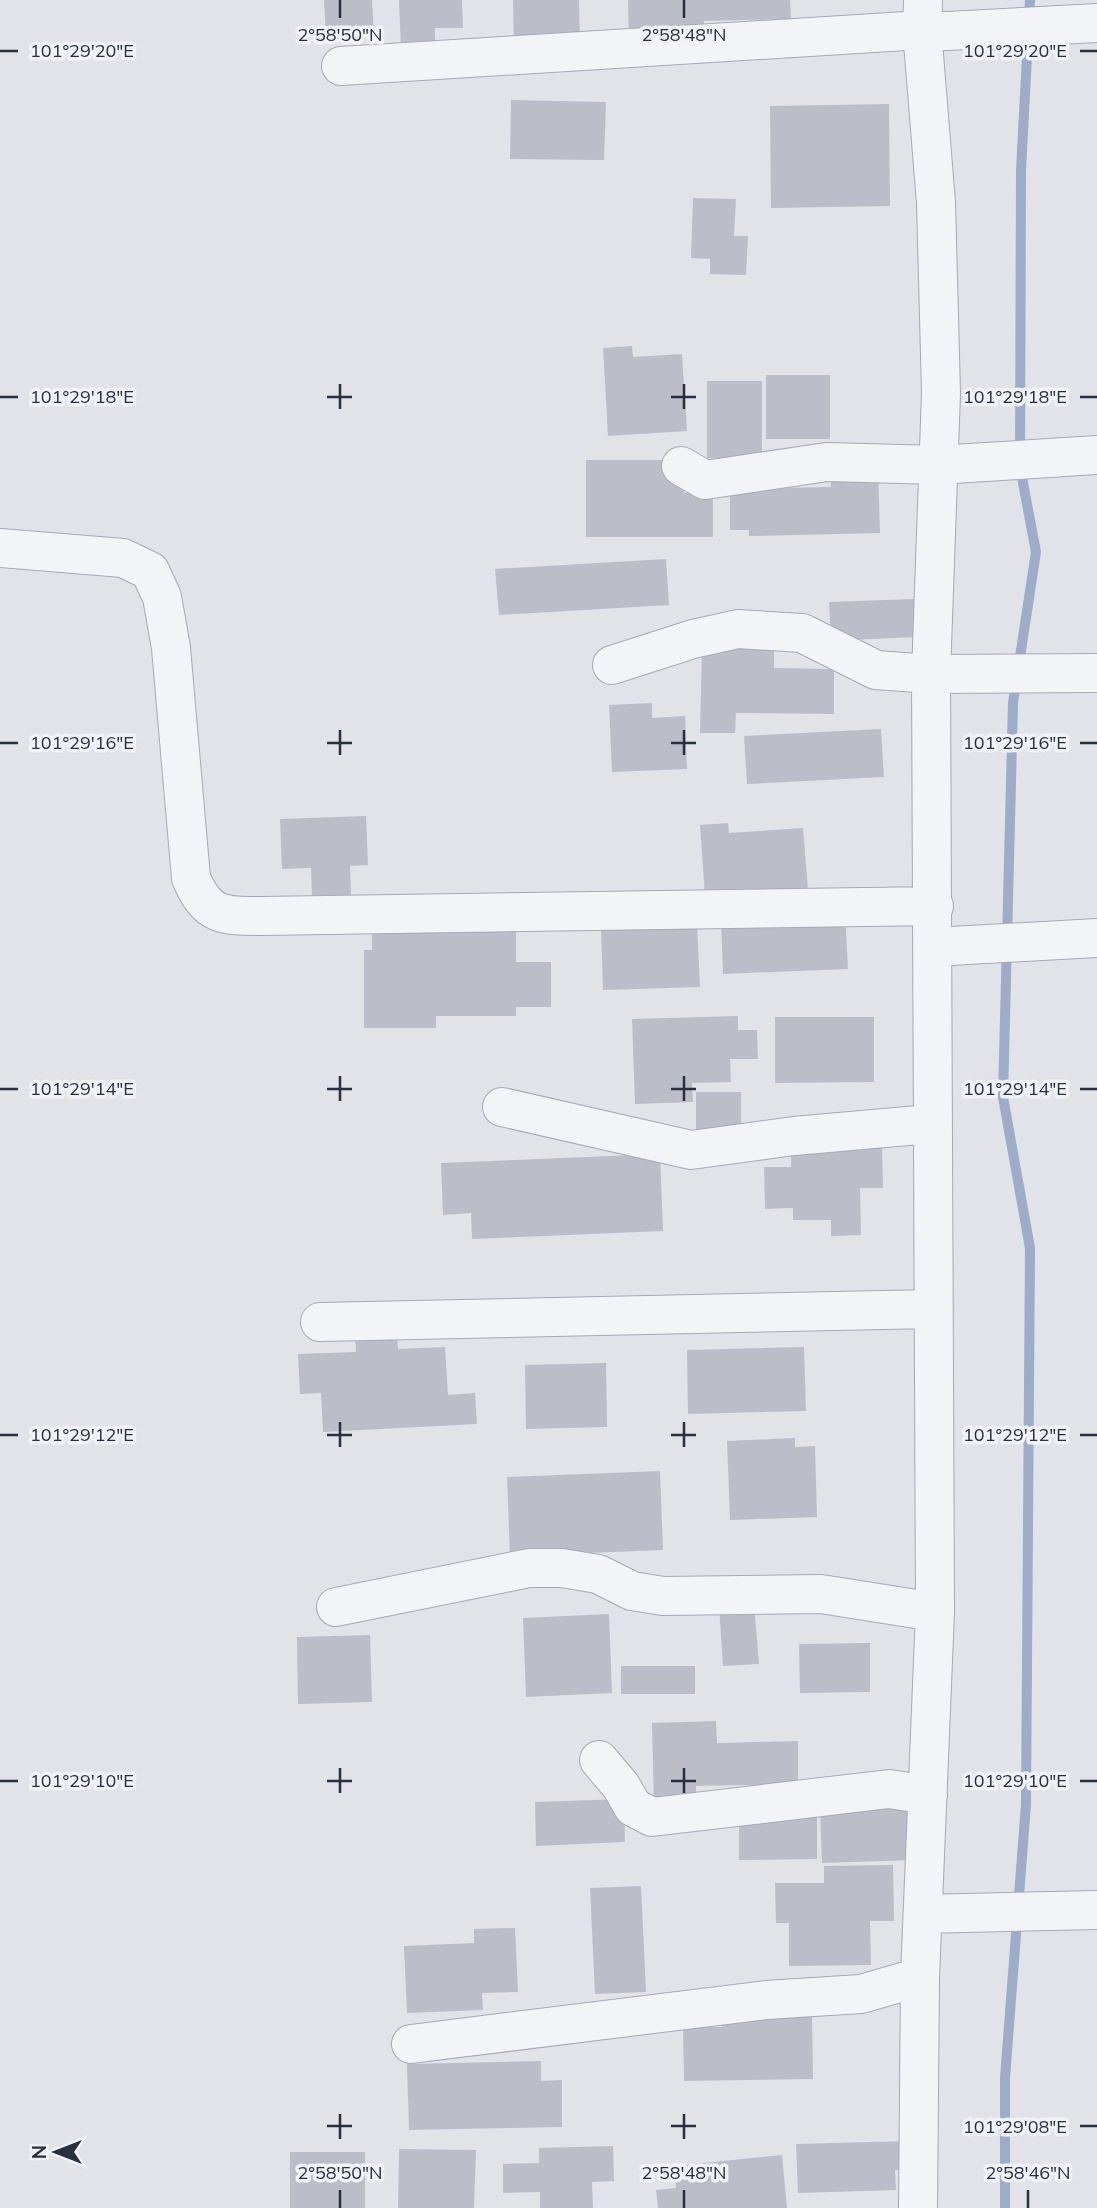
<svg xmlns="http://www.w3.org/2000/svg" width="1097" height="2208" viewBox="0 0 1097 2208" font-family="Mulish,sans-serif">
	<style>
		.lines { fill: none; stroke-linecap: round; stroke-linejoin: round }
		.stream { stroke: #9dacc8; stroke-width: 10 }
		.building { fill: #bbbec9 }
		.minor-casing { stroke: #a6a9b3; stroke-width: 40 }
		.minor { stroke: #f3f4f7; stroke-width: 38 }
		.ticks { fill: none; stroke: #2a2f40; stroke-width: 2.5 }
		.ticks-label { font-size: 18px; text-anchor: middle; fill: #2a2f40; stroke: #f0f2f6; stroke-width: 7; stroke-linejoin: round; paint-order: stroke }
	</style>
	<rect width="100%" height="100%" fill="#e1e3e9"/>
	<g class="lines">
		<path class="stream" d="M 1005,2208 L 1005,2078 L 1026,1804 L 1030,1248 L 1003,1097 L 1013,703 L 1036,552 L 1020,467 L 1021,170 L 1030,0"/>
	</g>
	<path class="building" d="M 324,0 L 372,0 L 374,34 L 326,36 Z
		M 399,0 L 462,0 L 463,28 L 435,28 L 435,49 L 401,50 Z
		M 513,0 L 579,0 L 580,43 L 514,44 Z
		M 628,0 L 790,0 L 791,19 L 704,21 L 704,40 L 629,42 Z
		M 511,100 L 606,102 L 604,160 L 510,159 Z
		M 889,104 L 890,206 L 771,208 L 770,106 Z
		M 693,198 L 736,199 L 734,236 L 748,236 L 746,275 L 710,274 L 710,259 L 691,258 Z
		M 632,346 L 633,357 L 682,354 L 687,431 L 608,436 L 603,348 Z
		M 766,375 L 830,375 L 830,439 L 766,439 Z
		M 707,381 L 762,381 L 762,459 L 707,458 Z
		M 586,460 L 669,460 L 684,476 L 684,493 L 713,493 L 713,537 L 586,537 Z
		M 878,470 L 880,533 L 749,536 L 749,530 L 730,530 L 730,489 L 831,487 L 830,471 Z
		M 666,559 L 669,605 L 499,615 L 495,569 Z
		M 914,599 L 915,637 L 831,641 L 829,602 Z
		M 702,647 L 774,648 L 774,668 L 834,669 L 834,714 L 736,713 L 735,733 L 700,733 Z
		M 652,703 L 652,718 L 685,716 L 687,769 L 612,772 L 609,705 Z
		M 881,729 L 884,777 L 747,784 L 744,736 Z
		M 366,816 L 368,865 L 350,866 L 351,895 L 312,896 L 311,868 L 282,869 L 280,819 Z
		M 728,823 L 729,833 L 803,828 L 808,889 L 705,896 L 700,825 Z
		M 845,912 L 848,969 L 723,974 L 721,917 Z
		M 697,924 L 700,987 L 603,990 L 601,928 Z
		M 372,928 L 516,928 L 516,962 L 551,962 L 551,1007 L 516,1007 L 516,1016 L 436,1016 L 436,1028 L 364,1028 L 364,950 L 372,950 Z
		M 738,1016 L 738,1030 L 757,1030 L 758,1059 L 730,1059 L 731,1082 L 692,1083 L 693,1102 L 635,1104 L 632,1019 Z
		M 775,1017 L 874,1017 L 874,1082 L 775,1083 Z
		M 696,1092 L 741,1092 L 741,1139 L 696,1139 Z
		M 882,1146 L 883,1188 L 860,1188 L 861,1235 L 831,1236 L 831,1220 L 793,1220 L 793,1208 L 765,1209 L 764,1167 L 791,1167 L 791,1149 Z
		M 660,1154 L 663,1231 L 472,1239 L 471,1213 L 443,1215 L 441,1163 Z
		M 397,1333 L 398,1349 L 445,1347 L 448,1395 L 475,1393 L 477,1424 L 323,1432 L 321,1393 L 300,1394 L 298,1354 L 356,1352 L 355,1335 Z
		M 804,1347 L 806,1411 L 688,1414 L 687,1350 Z
		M 606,1363 L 607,1427 L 526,1429 L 525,1365 Z
		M 795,1438 L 795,1447 L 815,1446 L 817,1517 L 730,1520 L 727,1441 Z
		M 660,1471 L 663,1550 L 510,1556 L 507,1477 Z
		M 754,1604 L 759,1664 L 723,1666 L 719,1606 Z
		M 609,1614 L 612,1693 L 526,1697 L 523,1618 Z
		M 370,1635 L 372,1702 L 298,1704 L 297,1637 Z
		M 870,1643 L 870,1692 L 800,1693 L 799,1644 Z
		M 621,1666 L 695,1666 L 695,1694 L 621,1694 Z
		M 716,1721 L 717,1743 L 798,1741 L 798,1784 L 696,1786 L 696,1804 L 654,1804 L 652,1723 Z
		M 624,1799 L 625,1842 L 536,1846 L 535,1802 Z
		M 913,1805 L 915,1860 L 822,1863 L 820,1809 Z
		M 817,1815 L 817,1859 L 739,1860 L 739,1816 Z
		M 893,1865 L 894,1921 L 870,1921 L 871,1965 L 789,1966 L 789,1923 L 776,1923 L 775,1883 L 824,1883 L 824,1866 Z
		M 641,1886 L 646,1992 L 595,1994 L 590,1888 Z
		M 515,1928 L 518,1992 L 482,1993 L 483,2010 L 407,2013 L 404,1946 L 474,1943 L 474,1929 Z
		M 812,2012 L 813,2079 L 684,2081 L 683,2027 L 722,2027 L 722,2013 Z
		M 541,2061 L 541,2081 L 562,2080 L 562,2127 L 409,2130 L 407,2064 Z
		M 909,2141 L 909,2170 L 895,2170 L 896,2190 L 798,2193 L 796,2144 Z
		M 613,2146 L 614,2181 L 592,2182 L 593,2208 L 540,2208 L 540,2192 L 503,2193 L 503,2164 L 539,2163 L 539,2148 Z
		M 399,2149 L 476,2150 L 474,2208 L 398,2208 Z
		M 290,2152 L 365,2152 L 365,2208 L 290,2208 Z
		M 782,2155 L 787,2208 L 658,2208 L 656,2190 L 676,2188 L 674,2166 Z"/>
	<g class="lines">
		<defs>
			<path id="minor" d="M 341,66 L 922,30 L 947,31 L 1097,23
				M 681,466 L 705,480 L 827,462 L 938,465 L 1097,455
				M 0,548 L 123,558 L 150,571 L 162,597 L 171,648 L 191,878 C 207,916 222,916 261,916 L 934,906
				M 612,665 L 693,639 L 738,629 L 802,633 L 876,670 L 931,674 L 1097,673
				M 933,947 L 1097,938
				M 502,1107 L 691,1150 L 794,1136 L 930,1124
				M 320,1322 L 932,1309
				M 336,1607 L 529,1568 L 562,1568 L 598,1574 L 632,1591 L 663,1596 L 821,1594 L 935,1612
				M 599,1760 L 621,1786 L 633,1807 L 652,1817 L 889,1789 L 928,1795
				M 923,1914 L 1097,1910
				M 411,2044 L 766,2000 L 861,1994 L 920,1977
				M 918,2208 L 920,1977 L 935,1612 L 931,674 L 941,393 L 936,203 L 922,30 L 923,0"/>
		</defs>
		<use href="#minor" class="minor-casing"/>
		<use href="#minor" class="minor"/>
	</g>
	<path class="ticks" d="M 340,0 L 340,18M 684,0 L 684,18M 0,51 L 18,51M 1080,51 L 1097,51M 340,384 L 340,409M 684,384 L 684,409M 0,397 L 18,397M 327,397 L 352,397M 671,397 L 696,397M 1080,397 L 1097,397M 340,730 L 340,755M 684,730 L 684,755M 0,743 L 18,743M 327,743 L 352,743M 671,743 L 696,743M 1080,743 L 1097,743M 340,1076 L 340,1101M 684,1076 L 684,1101M 0,1089 L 18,1089M 327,1089 L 352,1089M 671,1089 L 696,1089M 1080,1089 L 1097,1089M 340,1422 L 340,1447M 684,1422 L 684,1447M 0,1435 L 18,1435M 327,1435 L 352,1435M 671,1435 L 696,1435M 1080,1435 L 1097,1435M 340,1768 L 340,1793M 684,1768 L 684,1793M 0,1781 L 18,1781M 327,1781 L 352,1781M 671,1781 L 696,1781M 1080,1781 L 1097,1781M 340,2114 L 340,2139M 684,2114 L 684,2139M 327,2126 L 352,2126M 671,2126 L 696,2126M 1080,2126 L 1097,2126M 340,2190 L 340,2208M 684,2190 L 684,2208M 1028,2190 L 1028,2208"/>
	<g class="ticks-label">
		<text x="340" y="41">2°58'50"N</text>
		<text x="684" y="41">2°58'48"N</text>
		<text x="1015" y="57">101°29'20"E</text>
		<text x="82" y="57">101°29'20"E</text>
		<text x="1015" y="403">101°29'18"E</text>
		<text x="82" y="403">101°29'18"E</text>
		<text x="1015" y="749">101°29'16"E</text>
		<text x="82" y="749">101°29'16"E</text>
		<text x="1015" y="1095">101°29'14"E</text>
		<text x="82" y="1095">101°29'14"E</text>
		<text x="1015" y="1441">101°29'12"E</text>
		<text x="82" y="1441">101°29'12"E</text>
		<text x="1015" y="1787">101°29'10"E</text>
		<text x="82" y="1787">101°29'10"E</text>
		<text x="1015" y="2133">101°29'08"E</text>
		<text x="340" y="2179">2°58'50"N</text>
		<text x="684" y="2179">2°58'48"N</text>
		<text x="1028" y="2179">2°58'46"N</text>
	</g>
	<g transform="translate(56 2152) rotate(270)" stroke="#f0f2f6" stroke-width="5" paint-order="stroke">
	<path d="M0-5L12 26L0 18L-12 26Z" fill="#2a2f40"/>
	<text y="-10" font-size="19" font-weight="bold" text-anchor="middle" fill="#2a2f40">N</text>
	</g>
</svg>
